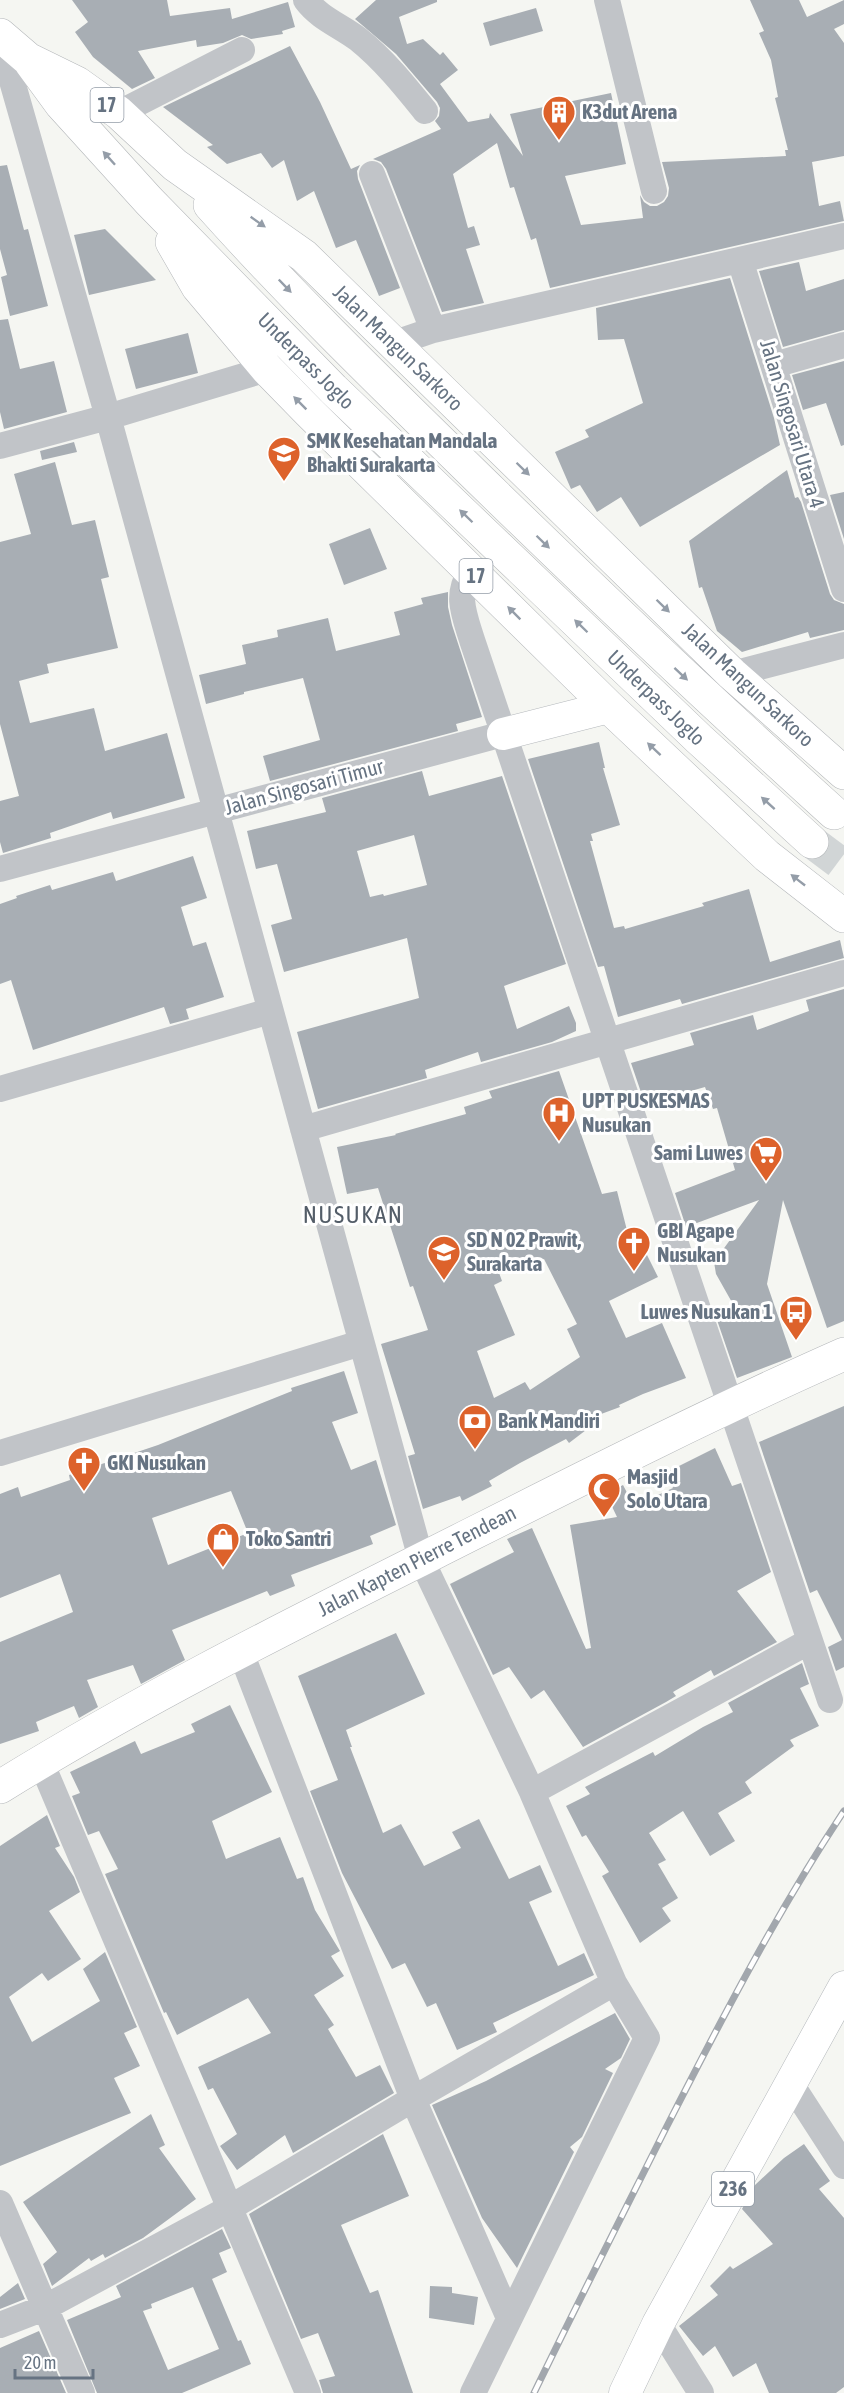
<svg xmlns="http://www.w3.org/2000/svg" width="844" height="2393" viewBox="0 0 844 2393" font-family="'Asap Condensed',sans-serif">
	<style>
		.building { fill: #a8aeb4; fill-rule: evenodd }
		.lines { fill: none; stroke-linecap: round; stroke-linejoin: round }
		.highway-tunnel { stroke: #d1d5d6; stroke-width: 33; stroke-dasharray: 33 16; stroke-linecap: butt }
		.major-casing { stroke: #b4b8bc; stroke-width: 33 }
		.highway-casing { stroke: #b4b7ba; stroke-width: 34 }
		.minor { stroke: #c1c4c8; stroke-width: 26 }
		.major { stroke: #fff; stroke-width: 32 }
		.highway { stroke: #fff; stroke-width: 33 }
		.rail-casing { stroke: #a2a7ad; stroke-width: 7 }
		.rail { stroke: #fff; stroke-width: 4.5; stroke-dasharray: 14; stroke-linecap: butt }
		.oneway { fill: #949da8 }
		.labels { text-anchor: middle; stroke-width: 6; stroke-linejoin: round; paint-order: stroke }
		.shield { fill: #fff; stroke: #949da8; stroke-width: 1.5 }
		.shield-label { font-size: 20px; font-weight: bold; fill: #667382 }
		.poi-label { font-size: 21px; font-weight: bold; fill: #667382; stroke: #fff; text-anchor: start }
		.street-label { font-size: 21px; fill: #667382; stroke: #fff }
		.quarter-label { font-size: 24px; letter-spacing: 1.5px; fill: #535d68; stroke: #fff }
	</style>
	<rect width="100%" height="100%" fill="#f5f6f2"/>
	<path class="building" d="M 72,0 L 167,0 L 170,16 L 230,8 L 232,19 L 288,2 L 295,27 L 282,31 L 283,34 L 251,39 L 242,35 L 223,43 L 197,47 L 196,40 L 138,51 L 155,78 L 132,89 L 93,57 L 75,32 L 88,22 Z
		M 376,0 L 437,0 L 437,2 L 399,17 L 407,44 L 423,39 L 440,55 L 443,52 L 458,70 L 440,84 L 468,122 L 489,118 L 490,113 L 523,156 L 510,114 L 611,93 L 626,164 L 565,176 L 581,225 L 643,218 L 640,195 L 644,202 L 650,206 L 657,206 L 664,202 L 668,196 L 669,188 L 662,162 L 786,156 L 785,150 L 788,150 L 775,98 L 778,97 L 771,60 L 759,33 L 764,31 L 750,0 L 799,0 L 807,17 L 844,0 L 844,24 L 834,29 L 844,43 L 844,156 L 812,162 L 819,206 L 840,201 L 844,221 L 550,288 L 536,238 L 531,240 L 514,187 L 510,188 L 497,143 L 453,174 L 468,228 L 474,226 L 480,245 L 466,249 L 484,303 L 442,312 L 386,169 L 381,162 L 373,159 L 441,129 L 435,121 L 439,116 L 440,108 L 437,102 L 396,54 L 355,19 Z
		M 536,8 L 543,31 L 490,46 L 483,23 Z
		M 290,46 L 320,102 L 351,169 L 360,165 L 357,171 L 358,179 L 400,288 L 379,296 L 356,240 L 336,248 L 314,191 L 297,201 L 284,160 L 272,168 L 261,153 L 227,164 L 207,147 L 213,145 L 163,107 Z
		M 7,165 L 24,230 L 28,229 L 48,306 L 10,316 L 1,277 L 7,275 L 0,249 L 0,166 Z
		M 105,229 L 156,280 L 89,295 L 74,235 Z
		M 799,262 L 806,291 L 844,279 L 844,330 L 783,347 L 759,271 Z
		M 730,278 L 774,418 L 780,445 L 640,527 L 621,497 L 597,512 L 580,485 L 571,489 L 555,452 L 589,437 L 585,430 L 643,403 L 624,339 L 598,340 L 596,308 Z
		M 8,319 L 20,369 L 54,361 L 67,412 L 4,429 L 0,412 L 0,320 Z
		M 188,333 L 198,373 L 136,389 L 125,349 Z
		M 844,361 L 844,445 L 841,446 L 826,403 L 803,410 L 792,375 Z
		M 74,442 L 77,452 L 42,460 L 40,451 Z
		M 55,462 L 72,525 L 95,520 L 109,577 L 101,579 L 118,648 L 47,664 L 49,673 L 19,681 L 30,723 L 94,708 L 105,751 L 167,733 L 185,798 L 113,819 L 111,812 L 50,833 L 51,838 L 3,853 L 0,842 L 0,801 L 19,796 L 0,724 L 0,542 L 31,534 L 14,474 Z
		M 787,470 L 795,498 L 798,497 L 801,502 L 830,594 L 834,600 L 844,604 L 844,630 L 810,638 L 808,632 L 742,652 L 717,631 L 702,587 L 699,588 L 689,541 Z
		M 844,492 L 844,539 L 830,495 Z
		M 370,528 L 387,569 L 344,585 L 329,544 Z
		M 448,592 L 448,607 L 452,625 L 482,717 L 456,724 L 458,731 L 270,781 L 263,756 L 320,740 L 303,678 L 244,692 L 244,694 L 206,704 L 199,675 L 246,664 L 242,645 L 278,637 L 277,630 L 328,618 L 336,651 L 400,635 L 394,612 L 423,604 L 421,598 Z
		M 599,742 L 605,768 L 603,768 L 620,825 L 591,834 L 593,841 L 590,841 L 614,928 L 624,926 L 625,929 L 704,906 L 702,903 L 749,889 L 770,962 L 840,940 L 844,958 L 682,1004 L 680,999 L 618,1017 L 604,966 L 598,967 L 528,759 Z
		M 422,771 L 429,796 L 502,776 L 566,964 L 504,986 L 517,1029 L 569,1006 L 576,1023 L 576,1031 L 552,1042 L 481,1062 L 478,1052 L 425,1070 L 427,1078 L 318,1109 L 297,1032 L 419,998 L 407,938 L 284,972 L 271,925 L 292,919 L 277,864 L 256,869 L 247,831 L 326,812 L 322,798 ZM 414,835 L 427,885 L 384,896 L 383,894 L 370,897 L 357,851 Z
		M 193,856 L 207,898 L 181,907 L 193,946 L 206,942 L 224,997 L 186,1009 L 189,1019 L 170,1024 L 164,1007 L 33,1050 L 11,980 L 0,984 L 0,904 L 17,898 L 16,896 L 50,885 L 52,890 L 113,872 L 116,881 Z
		M 844,989 L 844,1321 L 827,1328 L 783,1200 L 767,1284 L 792,1357 L 737,1378 L 717,1320 L 738,1313 L 716,1274 L 714,1262 L 759,1200 L 686,1227 L 675,1193 L 735,1170 L 717,1108 L 713,1109 L 705,1087 L 645,1104 L 631,1063 L 694,1045 L 690,1033 L 753,1015 L 757,1030 L 809,1011 L 806,1000 Z
		M 559,1071 L 602,1194 L 617,1191 L 632,1250 L 642,1245 L 658,1277 L 609,1301 L 626,1338 L 662,1323 L 686,1378 L 643,1394 L 619,1405 L 620,1407 L 585,1420 L 590,1427 L 569,1443 L 566,1439 L 520,1463 L 489,1481 L 492,1486 L 462,1501 L 460,1496 L 423,1509 L 408,1456 L 415,1454 L 381,1344 L 428,1330 L 413,1286 L 410,1287 L 378,1188 L 347,1194 L 337,1147 L 396,1135 L 395,1134 L 466,1114 L 464,1107 L 492,1098 L 489,1091 ZM 544,1259 L 577,1324 L 567,1329 L 580,1357 L 530,1390 L 525,1382 L 494,1398 L 477,1351 L 515,1335 L 494,1285 L 502,1281 L 498,1270 Z
		M 344,1371 L 358,1413 L 332,1422 L 351,1470 L 376,1460 L 396,1525 L 370,1536 L 373,1544 L 291,1575 L 295,1586 L 270,1596 L 267,1591 L 172,1630 L 185,1660 L 141,1684 L 133,1665 L 87,1680 L 98,1707 L 79,1718 L 74,1706 L 36,1722 L 39,1731 L 0,1744 L 0,1642 L 73,1612 L 60,1574 L 0,1598 L 0,1494 L 18,1487 L 21,1497 L 70,1480 L 69,1475 L 158,1445 L 292,1391 L 291,1388 ZM 231,1491 L 248,1533 L 168,1565 L 152,1518 Z
		M 844,1406 L 844,1667 L 836,1671 L 828,1647 L 842,1640 L 817,1590 L 810,1593 L 759,1442 Z
		M 715,1448 L 732,1486 L 741,1483 L 771,1572 L 737,1591 L 777,1642 L 714,1676 L 711,1670 L 673,1692 L 676,1696 L 666,1702 L 583,1747 L 544,1690 L 531,1699 L 509,1667 L 493,1675 L 450,1584 L 514,1552 L 507,1539 L 532,1528 L 586,1649 L 591,1648 L 570,1525 L 617,1517 L 606,1494 L 623,1485 L 634,1506 L 673,1488 L 665,1473 Z
		M 396,1633 L 425,1694 L 346,1730 L 352,1747 L 350,1747 L 383,1833 L 401,1824 L 424,1866 L 461,1848 L 452,1832 L 479,1819 L 509,1879 L 540,1865 L 552,1892 L 529,1902 L 558,1966 L 584,1953 L 594,1975 L 493,2023 L 497,2032 L 457,2050 L 436,2003 L 427,2007 L 405,1963 L 392,1969 L 342,1873 L 310,1791 L 338,1780 L 298,1676 Z
		M 802,1663 L 809,1684 L 800,1688 L 819,1726 L 790,1740 L 794,1746 L 745,1782 L 752,1793 L 718,1813 L 735,1841 L 710,1856 L 683,1811 L 649,1833 L 666,1860 L 658,1864 L 678,1898 L 662,1908 L 671,1921 L 640,1943 L 602,1876 L 609,1872 L 586,1835 L 582,1837 L 566,1806 L 590,1794 L 585,1787 L 653,1752 L 655,1756 L 703,1727 L 733,1712 L 728,1703 Z
		M 230,1705 L 272,1792 L 212,1821 L 226,1859 L 280,1837 L 297,1879 L 303,1877 L 315,1910 L 340,1951 L 331,1956 L 344,1976 L 314,1995 L 334,2025 L 328,2029 L 356,2077 L 380,2065 L 394,2093 L 293,2153 L 285,2135 L 237,2170 L 220,2146 L 237,2134 L 213,2088 L 208,2090 L 198,2067 L 271,2033 L 248,1998 L 177,2035 L 166,2012 L 164,2013 L 105,1874 L 118,1869 L 99,1831 L 88,1835 L 72,1796 L 80,1793 L 70,1772 L 135,1741 L 141,1754 L 195,1732 L 191,1724 Z
		M 47,1815 L 60,1846 L 55,1848 L 74,1877 L 80,1892 L 49,1911 L 81,1959 L 48,1981 L 42,1973 L 9,1997 L 32,2042 L 100,2001 L 83,1969 L 105,1952 L 137,2027 L 124,2033 L 140,2066 L 114,2078 L 131,2113 L 0,2166 L 0,1846 Z
		M 615,2013 L 630,2039 L 621,2058 L 605,2069 L 613,2073 L 582,2137 L 570,2147 L 574,2152 L 517,2268 L 482,2218 L 432,2105 L 486,2081 Z
		M 151,2114 L 165,2145 L 159,2148 L 196,2199 L 143,2238 L 105,2258 L 103,2254 L 91,2261 L 89,2258 L 52,2286 L 43,2264 L 57,2252 L 23,2202 Z
		M 383,2134 L 409,2196 L 341,2225 L 370,2293 L 378,2290 L 413,2393 L 323,2393 L 319,2380 L 335,2376 L 318,2333 L 301,2339 L 249,2214 Z
		M 804,2144 L 830,2181 L 819,2189 L 844,2218 L 844,2387 L 836,2393 L 769,2393 L 756,2363 L 733,2377 L 715,2346 L 703,2356 L 679,2326 L 718,2295 L 710,2286 L 730,2266 L 733,2269 L 773,2244 L 742,2209 L 755,2185 L 784,2158 Z
		M 222,2229 L 231,2248 L 219,2253 L 227,2272 L 212,2279 L 238,2341 L 241,2340 L 251,2364 L 182,2393 L 97,2393 L 67,2320 L 121,2297 L 116,2286 ZM 193,2287 L 219,2349 L 168,2370 L 143,2311 L 152,2308 L 151,2304 Z
		M 18,2283 L 25,2299 L 0,2309 L 0,2297 Z
		M 430,2286 L 452,2287 L 452,2293 L 478,2297 L 474,2325 L 429,2318 Z
		M 39,2331 L 66,2393 L 0,2393 L 0,2348 Z"/>
	<g class="lines">
		<path class="highway-tunnel" d="M 812,842 L 844,866"/>
		<defs>
			<path id="major" d="M 503,734 L 609,707
				M 625,2393 L 658,2324 L 844,1987"/>
			<path id="highway" d="M 0,35 L 28,59 L 77,83 L 119,113 L 175,165 L 304,256 L 732,674 L 844,773
				M 31,63 L 61,104 L 149,201 L 333,389 L 699,739 L 812,842
				M 210,205 C 295,300 386,388 477,477 C 594,591 712,703 834,813
				M 172,242 L 198,287 L 267,369 L 309,412 L 609,707 L 767,856 L 844,916
				M 0,1787 C 140,1700 289,1626 436,1552 C 571,1484 706,1415 844,1354"/>
		</defs>
		<use href="#major" class="major-casing"/>
		<use href="#highway" class="highway-casing"/>
		<path class="minor" d="M 306,0 C 319,18 341,26 358,39 C 384,60 404,85 425,111
			M 607,0 L 654,191
			M 0,39 L 108,417 L 421,1559 L 532,1792 L 614,1983 L 647,2038 L 473,2393
			M 119,113 L 242,50
			M 372,174 L 433,330
			M 740,260 L 844,589
			M 395,343 L 433,330 L 844,236
			M 774,365 L 844,345
			M 0,446 L 108,417 L 267,369
			M 471,571 C 455,595 464,614 472,640 L 830,1700
			M 732,674 L 844,645
			M 0,869 L 503,734
			M 0,1089 L 270,1011
			M 303,1129 L 844,973
			M 0,1453 L 361,1343
			M 240,1650 L 413,2099 L 509,2318
			M 41,1762 L 308,2393
			M 532,1792 L 810,1641
			M 791,2084 L 844,2166
			M 0,2203 L 82,2393
			M 658,2324 L 701,2393
			M 0,2325 L 44,2308 L 228,2209 L 413,2099 L 614,1983"/>
		<use href="#major" class="major"/>
		<use href="#highway" class="highway"/>
		<defs>
			<path id="rail" d="M 534,2393 C 577,2304 622,2216 666,2128 C 721,2020 777,1912 844,1811"/>
		</defs>
		<use href="#rail" class="rail-casing"/>
		<use href="#rail" class="rail"/>
	</g>
	<defs><path id="oneway-solid" d="M-6-.8H1V-3.2L6.5 0L1 3.2V.8H-6Z" transform="scale(1.5)"/></defs>
	<g class="oneway">
		<use href="#oneway-solid" transform="translate(109 158) rotate(-132)"/>
		<use href="#oneway-solid" transform="translate(258 222) rotate(35)"/>
		<use href="#oneway-solid" transform="translate(285 286) rotate(46)"/>
		<use href="#oneway-solid" transform="translate(300 403) rotate(-135)"/>
		<use href="#oneway-solid" transform="translate(523 469) rotate(44)"/>
		<use href="#oneway-solid" transform="translate(466 516) rotate(-136)"/>
		<use href="#oneway-solid" transform="translate(543 542) rotate(44)"/>
		<use href="#oneway-solid" transform="translate(663 606) rotate(44)"/>
		<use href="#oneway-solid" transform="translate(514 613) rotate(-135)"/>
		<use href="#oneway-solid" transform="translate(581 626) rotate(-136)"/>
		<use href="#oneway-solid" transform="translate(681 674) rotate(43)"/>
		<use href="#oneway-solid" transform="translate(654 749) rotate(-137)"/>
		<use href="#oneway-solid" transform="translate(768 803) rotate(-138)"/>
		<use href="#oneway-solid" transform="translate(798 880) rotate(-142)"/>
	</g>
	<defs>
		<symbol id="building-pin" viewBox="-11 -11 22 30"><path d="M0 17L-7.5 6A9.5 9.5 0 1 1 7.5 6Z" fill="#dd622b" stroke="#fff"/><path d="M-4-6H4V6H1V3H-1V6H-4ZM-2.5-4.3h1.7v1.8h-1.7ZM.8-4.3h1.7v1.8H.8ZM-2.5-1h1.7V.8h-1.7ZM.8-1h1.7V.8H.8Z" fill="#fff"/></symbol>
		<symbol id="school-pin" viewBox="-11 -11 22 30"><path d="M0 17L-7.5 6A9.5 9.5 0 1 1 7.5 6Z" fill="#dd622b" stroke="#fff"/><path d="M0-5L7-2L0 1L-7-2ZM-4 1L0 2.5L4 1V4Q0 6-4 4Z" fill="#fff"/></symbol>
		<symbol id="hospital-pin" viewBox="-11 -11 22 30"><path d="M0 17L-7.5 6A9.5 9.5 0 1 1 7.5 6Z" fill="#dd622b" stroke="#fff"/><path d="M-5-5h3v3.5h4V-5h3V5h-3V1.5h-4V5h-3Z" fill="#fff"/></symbol>
		<symbol id="supermarket-pin" viewBox="-11 -11 22 30"><path d="M0 17L-7.5 6A9.5 9.5 0 1 1 7.5 6Z" fill="#dd622b" stroke="#fff"/><path d="M-6-5.5h2.5l.6 2H6L4.5 2H-2.5L-4.4-4H-6ZM-1.5 3.2a1.3 1.3 0 1 0 .1 0ZM3 3.2a1.3 1.3 0 1 0 .1 0Z" fill="#fff"/></symbol>
		<symbol id="church-pin" viewBox="-11 -11 22 30"><path d="M0 17L-7.5 6A9.5 9.5 0 1 1 7.5 6Z" fill="#dd622b" stroke="#fff"/><path d="M-1.2-6h2.4v3.5h3.3v2.4h-3.3V6h-2.4V-.1h-3.3v-2.4h3.3Z" fill="#fff"/></symbol>
		<symbol id="bus-pin" viewBox="-11 -11 22 30"><path d="M0 17L-7.5 6A9.5 9.5 0 1 1 7.5 6Z" fill="#dd622b" stroke="#fff"/><path d="M-5-6H5V4H4V6H2V4H-2V6H-4V4H-5ZM-3.5-4V0h7V-4ZM-3.5 1.2v1.5H-2V1.2ZM2 1.2v1.5H3.5V1.2Z" fill="#fff"/></symbol>
		<symbol id="bank-pin" viewBox="-11 -11 22 30"><path d="M0 17L-7.5 6A9.5 9.5 0 1 1 7.5 6Z" fill="#dd622b" stroke="#fff"/><path d="M-6-4H6V4H-6ZM0-2.3a2.3 2.3 0 1 0 0 4.6a2.3 2.3 0 1 0 0-4.6Z" fill="#fff"/></symbol>
		<symbol id="mosque-pin" viewBox="-11 -11 22 30"><path d="M0 17L-7.5 6A9.5 9.5 0 1 1 7.5 6Z" fill="#dd622b" stroke="#fff"/><path d="M3.5-4.9A6 6 0 1 0 3.5 4.9A5 5 0 1 1 3.5-4.9Z" fill="#fff"/></symbol>
		<symbol id="shop-pin" viewBox="-11 -11 22 30"><path d="M0 17L-7.5 6A9.5 9.5 0 1 1 7.5 6Z" fill="#dd622b" stroke="#fff"/><path d="M-5-2.5h2.3a2.7 3.5 0 0 1 5.4 0H5L5.5 6h-11ZM-1.5-2.5h3a1.5 2.3 0 0 0-3 0Z" fill="#fff"/></symbol>
	</defs>
	<g fill-rule="evenodd">
		<use href="#building-pin" x="540" y="93" width="38" height="52"/>
		<use href="#school-pin" x="265" y="434" width="38" height="52"/>
		<use href="#hospital-pin" x="540" y="1094" width="38" height="52"/>
		<use href="#supermarket-pin" x="747" y="1134" width="38" height="52"/>
		<use href="#church-pin" x="615" y="1224" width="38" height="52"/>
		<use href="#school-pin" x="425" y="1233" width="38" height="52"/>
		<use href="#bus-pin" x="777" y="1293" width="38" height="52"/>
		<use href="#bank-pin" x="456" y="1402" width="38" height="52"/>
		<use href="#church-pin" x="65" y="1444" width="38" height="52"/>
		<use href="#mosque-pin" x="585" y="1470" width="38" height="52"/>
		<use href="#shop-pin" x="204" y="1520" width="38" height="52"/>
	</g>
	<g class="labels">
		<g class="shield">
			<rect x="90.5" y="88" width="33" height="34" rx="4.5"/>
			<rect x="459.5" y="559" width="33" height="34" rx="4.5"/>
			<rect x="712" y="2172" width="42" height="34" rx="4.5"/>
		</g>
		<g class="shield-label">
			<text x="107" y="112">17</text>
			<text x="476" y="583">17</text>
			<text x="733" y="2196">236</text>
		</g>
		<g class="poi-label">
			<text x="582" y="119">K3dut Arena</text>
			<text x="307" y="448">SMK Kesehatan Mandala<tspan x="307" dy="24">Bhakti Surakarta</tspan></text>
			<text x="582" y="1108">UPT PUSKESMAS<tspan x="582" dy="24">Nusukan</tspan></text>
			<text x="743" y="1160" text-anchor="end">Sami Luwes</text>
			<text x="657" y="1238">GBI Agape<tspan x="657" dy="24">Nusukan</tspan></text>
			<text x="467" y="1247">SD N 02 Prawit,<tspan x="467" dy="24">Surakarta</tspan></text>
			<text x="773" y="1319" text-anchor="end">Luwes Nusukan 1</text>
			<text x="498" y="1428">Bank Mandiri</text>
			<text x="107" y="1470">GKI Nusukan</text>
			<text x="627" y="1484">Masjid<tspan x="627" dy="24">Solo Utara</tspan></text>
			<text x="246" y="1546">Toko Santri</text>
		</g>
		<g class="street-label">
			<text transform="translate(398 348) rotate(44)" y="7">Jalan Mangun Sarkoro</text>
			<text transform="translate(306 361) rotate(45)" y="7">Underpass Joglo</text>
			<text transform="translate(792 424) rotate(73)" y="7">Jalan Singosari Utara 4</text>
			<text transform="translate(748 685) rotate(43)" y="7">Jalan Mangun Sarkoro</text>
			<text transform="translate(656 698) rotate(44)" y="7">Underpass Joglo</text>
			<text transform="translate(304 787) rotate(-15)" y="7">Jalan Singosari Timur</text>
			<text transform="translate(417 1561) rotate(-27)" y="7">Jalan Kapten Pierre Tendean</text>
		</g>
		<g class="quarter-label">
			<text x="353" y="1223">NUSUKAN</text>
		</g>
	</g>
	<path d="M15 2369v9h78v-9" fill="none" stroke="#667382" stroke-width="3"/>
	<text x="24" y="2369" font-size="18" fill="#667382" stroke="#ffffff" stroke-width="4.5" paint-order="stroke">20 m</text>
</svg>
